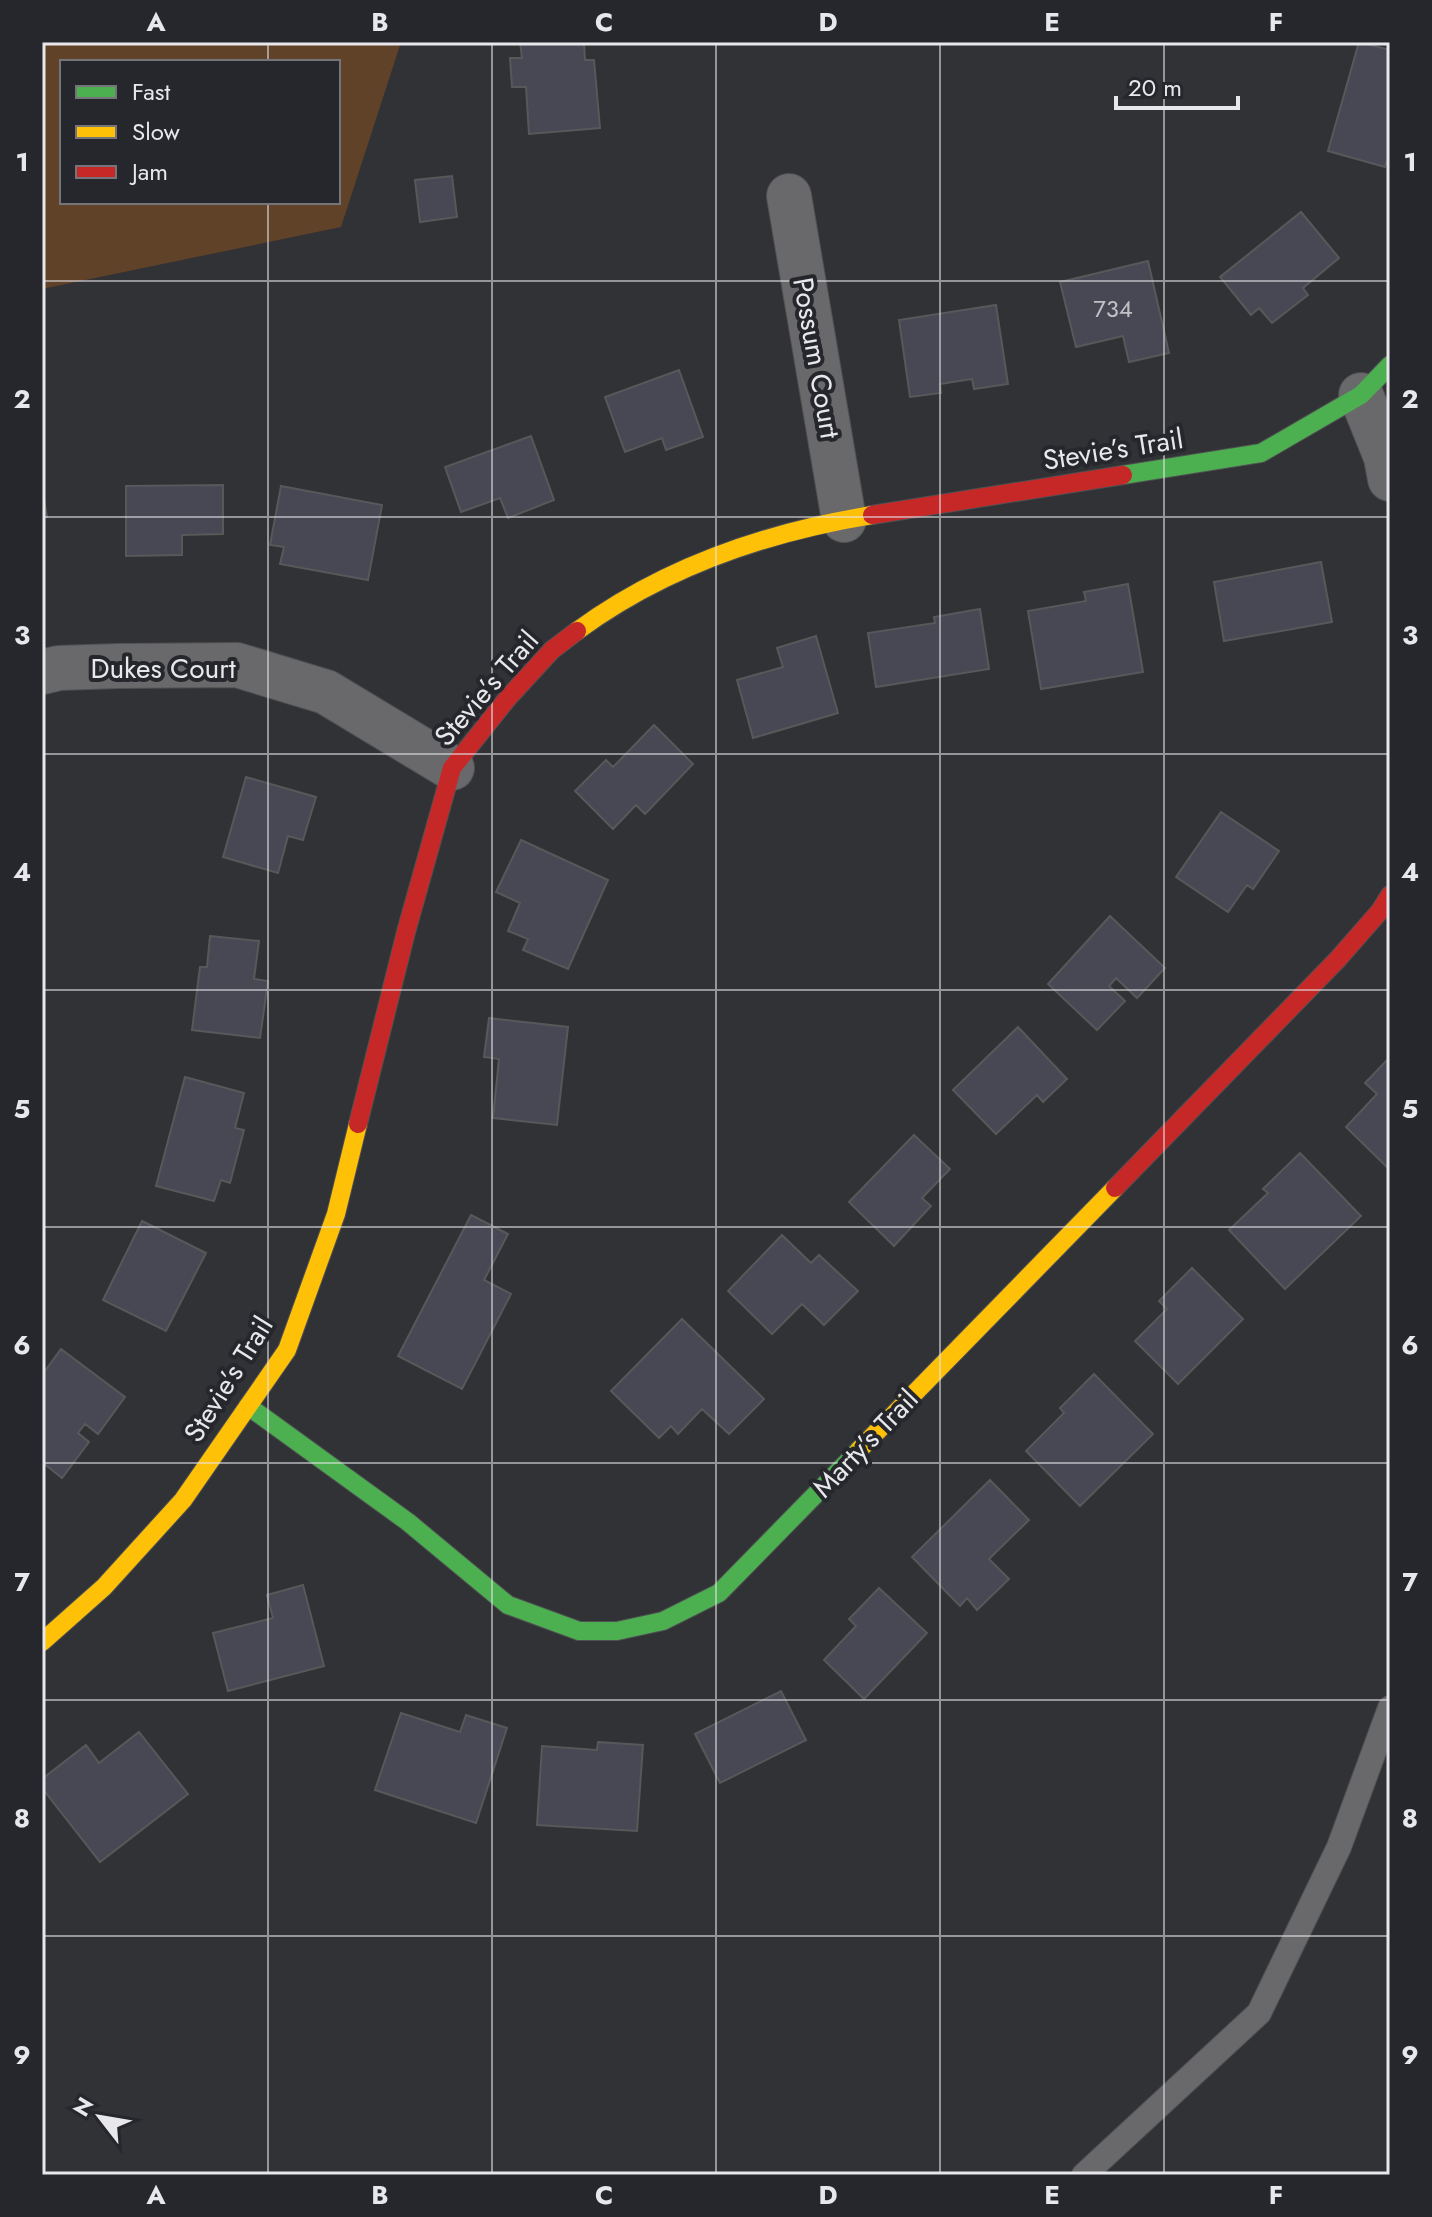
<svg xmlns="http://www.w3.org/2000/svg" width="1432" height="2217" viewBox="0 0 1432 2217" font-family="Jost,sans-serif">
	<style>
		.green { fill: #604229; fill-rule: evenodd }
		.building { fill: #474854; stroke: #58585a; stroke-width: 2 }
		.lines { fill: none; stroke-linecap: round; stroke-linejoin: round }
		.lane-casing { stroke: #4f5052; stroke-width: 26 }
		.street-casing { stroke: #4f5052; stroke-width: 46 }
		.fast-casing { stroke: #4f5052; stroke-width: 20 }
		.slow-casing { stroke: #4f5052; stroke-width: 20 }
		.jam-casing { stroke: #4f5052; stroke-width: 20 }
		.lane { stroke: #69696b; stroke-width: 24 }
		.street { stroke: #69696b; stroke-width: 44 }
		.fast { stroke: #4caf50; stroke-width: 18 }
		.slow { stroke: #ffc107; stroke-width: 18 }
		.jam { stroke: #c62828; stroke-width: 18 }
		.grid { fill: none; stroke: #e8e8ec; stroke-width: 2; stroke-opacity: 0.55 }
		.labels { text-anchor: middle; stroke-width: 8; stroke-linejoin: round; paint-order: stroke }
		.number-label { font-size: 24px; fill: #c0c0c6 }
		.street-label { font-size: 28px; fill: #e8e8ec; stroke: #26272c }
		.neatline { fill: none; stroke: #e8e8ec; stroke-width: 3 }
		.grid-label { font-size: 26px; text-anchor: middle; font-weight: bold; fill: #e8e8ec }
	</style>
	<rect width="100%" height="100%" fill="#313235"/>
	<path class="green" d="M 42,42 L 401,42 L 341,227 L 42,289 ZM 62,62 L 338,62 L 338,202 L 62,202 Z"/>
	<path class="building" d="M 520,42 L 584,42 L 585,60 L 594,60 L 600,128 L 529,134 L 526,87 L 512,87 L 510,58 L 522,58 Z
		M 1359,42 L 1390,50 L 1390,151 L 1385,167 L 1328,151 Z
		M 452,176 L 457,217 L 420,222 L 415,180 Z
		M 1301,212 L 1339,258 L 1303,288 L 1308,295 L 1272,323 L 1259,308 L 1251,315 L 1220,277 Z
		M 1148,261 L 1169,353 L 1129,362 L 1123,336 L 1076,347 L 1060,282 Z
		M 996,305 L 1008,384 L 974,389 L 972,379 L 940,384 L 941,393 L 910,397 L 899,320 Z
		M 679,370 L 703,437 L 666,450 L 662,438 L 625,452 L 605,397 Z
		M 531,436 L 554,500 L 508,518 L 500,498 L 461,512 L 445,467 Z
		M 223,485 L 223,534 L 182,535 L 182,555 L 126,556 L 126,486 Z
		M 281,486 L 382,505 L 368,580 L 280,564 L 284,547 L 270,545 Z
		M 42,487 L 47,517 L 42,518 Z
		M 1321,562 L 1332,622 L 1224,641 L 1214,582 Z
		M 1128,584 L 1143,672 L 1041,689 L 1028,611 L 1086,601 L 1084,592 Z
		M 980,609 L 989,669 L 876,687 L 868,633 L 935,623 L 934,617 Z
		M 816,636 L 838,713 L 753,738 L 737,680 L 783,667 L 777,648 Z
		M 654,725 L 693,764 L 645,814 L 636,805 L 613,829 L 575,791 L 606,760 L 613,767 Z
		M 246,777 L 316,797 L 303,840 L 288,836 L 278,873 L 223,857 Z
		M 1221,812 L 1279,851 L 1253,889 L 1247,885 L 1228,912 L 1176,877 Z
		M 521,840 L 608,880 L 568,969 L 523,950 L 528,939 L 508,931 L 520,903 L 496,892 Z
		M 1110,916 L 1165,968 L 1137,998 L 1116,978 L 1109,986 L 1125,1001 L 1097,1030 L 1048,984 Z
		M 210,936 L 259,941 L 254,979 L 268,981 L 260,1038 L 192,1030 L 200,967 L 207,967 Z
		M 489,1018 L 568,1027 L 557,1125 L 493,1118 L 499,1059 L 484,1057 Z
		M 1018,1027 L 1067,1079 L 1043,1102 L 1037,1095 L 996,1134 L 953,1090 Z
		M 1390,1057 L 1390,1170 L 1346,1127 L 1377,1094 L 1365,1083 Z
		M 185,1077 L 244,1093 L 235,1128 L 244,1130 L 230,1183 L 221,1180 L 214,1201 L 156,1186 Z
		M 914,1135 L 950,1169 L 922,1198 L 931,1206 L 894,1246 L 849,1202 Z
		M 1300,1153 L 1361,1216 L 1285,1289 L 1229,1230 L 1268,1193 L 1263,1189 Z
		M 471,1215 L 508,1234 L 484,1280 L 511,1294 L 462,1389 L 398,1356 Z
		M 142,1221 L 206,1253 L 166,1331 L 103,1300 Z
		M 782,1235 L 811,1263 L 819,1255 L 858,1291 L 824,1325 L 802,1304 L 772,1334 L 728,1291 Z
		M 1192,1268 L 1243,1319 L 1178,1384 L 1135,1341 L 1167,1309 L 1159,1301 Z
		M 682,1319 L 764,1399 L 729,1434 L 702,1409 L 678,1434 L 671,1426 L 659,1438 L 611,1391 Z
		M 61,1349 L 125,1397 L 98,1434 L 85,1424 L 78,1433 L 89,1442 L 62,1478 L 42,1462 L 42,1375 Z
		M 1094,1374 L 1153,1434 L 1080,1506 L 1026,1451 L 1064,1413 L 1060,1408 Z
		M 990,1480 L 1029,1520 L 989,1559 L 1009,1579 L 977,1610 L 967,1598 L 960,1606 L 912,1557 Z
		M 303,1585 L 324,1666 L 228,1691 L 213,1633 L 273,1618 L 267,1595 Z
		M 879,1588 L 927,1633 L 864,1699 L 824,1660 L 856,1626 L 849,1619 Z
		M 781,1691 L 806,1740 L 720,1783 L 695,1734 Z
		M 401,1713 L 460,1732 L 466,1715 L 507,1728 L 476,1823 L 375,1790 Z
		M 139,1732 L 188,1794 L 100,1862 L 42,1788 L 42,1779 L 86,1745 L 99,1763 Z
		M 598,1742 L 643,1745 L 637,1831 L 537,1825 L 542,1746 L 597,1750 Z"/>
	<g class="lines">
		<defs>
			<path id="lane" d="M 1084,2175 L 1259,2013 L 1339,1847 L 1390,1708"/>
			<path id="street" d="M 789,196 L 844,520
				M 1361,395 L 1386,457 L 1390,479
				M 42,672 L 59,668 L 118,666 L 237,665 L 326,692 L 452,768"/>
			<path id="fast" d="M 1123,475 L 1261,453 L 1361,395 L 1390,365
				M 248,1406 L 408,1522 L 508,1605 L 579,1631 L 617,1631 L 663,1621 L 719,1593 L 859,1450"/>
			<path id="slow" d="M 577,631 C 663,568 767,532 872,515
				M 859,1450 L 1115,1188
				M 42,1642 L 104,1587 L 183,1500 L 287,1350 L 336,1214 L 358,1124"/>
			<path id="jam" d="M 872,515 L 1123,475
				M 358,1124 L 406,932 L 452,768 L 507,699 L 552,650 L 577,631
				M 1115,1188 L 1338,959 L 1380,911 L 1390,895"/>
		</defs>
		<use href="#lane" class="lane-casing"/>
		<use href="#street" class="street-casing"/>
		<use href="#fast" class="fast-casing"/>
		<use href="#slow" class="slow-casing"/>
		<use href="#jam" class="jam-casing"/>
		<use href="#lane" class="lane"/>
		<use href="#street" class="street"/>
		<use href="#fast" class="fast"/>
		<use href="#slow" class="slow"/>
		<use href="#jam" class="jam"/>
	</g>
	<path class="grid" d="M 268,42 L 268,62M 492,42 L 492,2175M 716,42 L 716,2175M 940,42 L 940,2175M 1164,42 L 1164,2175M 268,202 L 268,2175M 42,281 L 1390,281M 42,517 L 1390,517M 42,754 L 1390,754M 42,990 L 1390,990M 42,1227 L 1390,1227M 42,1463 L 1390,1463M 42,1700 L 1390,1700M 42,1936 L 1390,1936"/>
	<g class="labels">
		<g class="number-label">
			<text x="1113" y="317">734</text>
		</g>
		<g class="street-label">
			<text transform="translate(817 358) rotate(80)" y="10">Possum Court</text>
			<text transform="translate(1113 449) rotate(-9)" y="10">Stevie’s Trail</text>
			<text x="163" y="678">Dukes Court</text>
			<text transform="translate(486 688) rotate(-49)" y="10">Stevie’s Trail</text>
			<text transform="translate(228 1379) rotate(-58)" y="10">Stevie’s Trail</text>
			<text transform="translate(865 1443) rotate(-46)" y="10">Marty’s Trail</text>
		</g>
	</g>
	<rect width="1432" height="2217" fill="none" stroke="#26272c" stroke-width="88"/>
	<rect x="60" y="60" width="280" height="144" fill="#26272c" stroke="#747479" stroke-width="2"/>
	<rect x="76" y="86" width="40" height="12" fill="#4caf50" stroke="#747479" stroke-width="2"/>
	<text x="132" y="100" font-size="24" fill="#e8e8ec">Fast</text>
	<rect x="76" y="126" width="40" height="12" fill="#ffc107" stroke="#747479" stroke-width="2"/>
	<text x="132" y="140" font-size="24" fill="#e8e8ec">Slow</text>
	<rect x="76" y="166" width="40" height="12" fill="#c62828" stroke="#747479" stroke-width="2"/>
	<text x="132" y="180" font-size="24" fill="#e8e8ec">Jam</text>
	<g transform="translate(100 2117) rotate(301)" stroke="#26272c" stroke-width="6" paint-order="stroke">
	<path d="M0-6L14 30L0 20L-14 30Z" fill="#e8e8ec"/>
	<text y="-12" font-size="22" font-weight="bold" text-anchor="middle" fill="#e8e8ec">N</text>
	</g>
	<path d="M1116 96v12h122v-12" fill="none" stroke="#e8e8ec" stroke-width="4"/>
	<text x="1128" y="96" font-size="24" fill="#e8e8ec" stroke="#26272c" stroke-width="6" paint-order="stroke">20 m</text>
	<rect x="44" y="44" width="1344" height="2129" class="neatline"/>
	<g class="grid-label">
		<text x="156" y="31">A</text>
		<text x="380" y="31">B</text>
		<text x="604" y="31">C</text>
		<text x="828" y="31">D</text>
		<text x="1052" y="31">E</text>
		<text x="1276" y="31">F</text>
		<text x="22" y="171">1</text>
		<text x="1410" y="171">1</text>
		<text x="22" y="408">2</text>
		<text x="1410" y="408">2</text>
		<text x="22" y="644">3</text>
		<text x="1410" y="644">3</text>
		<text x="22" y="881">4</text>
		<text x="1410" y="881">4</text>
		<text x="22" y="1118">5</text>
		<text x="1410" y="1118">5</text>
		<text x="22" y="1354">6</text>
		<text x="1410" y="1354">6</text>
		<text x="22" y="1591">7</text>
		<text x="1410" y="1591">7</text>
		<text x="22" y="1827">8</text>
		<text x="1410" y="1827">8</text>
		<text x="22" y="2064">9</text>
		<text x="1410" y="2064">9</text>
		<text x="156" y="2204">A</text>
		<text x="380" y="2204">B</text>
		<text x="604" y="2204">C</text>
		<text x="828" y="2204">D</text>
		<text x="1052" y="2204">E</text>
		<text x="1276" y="2204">F</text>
	</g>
</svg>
